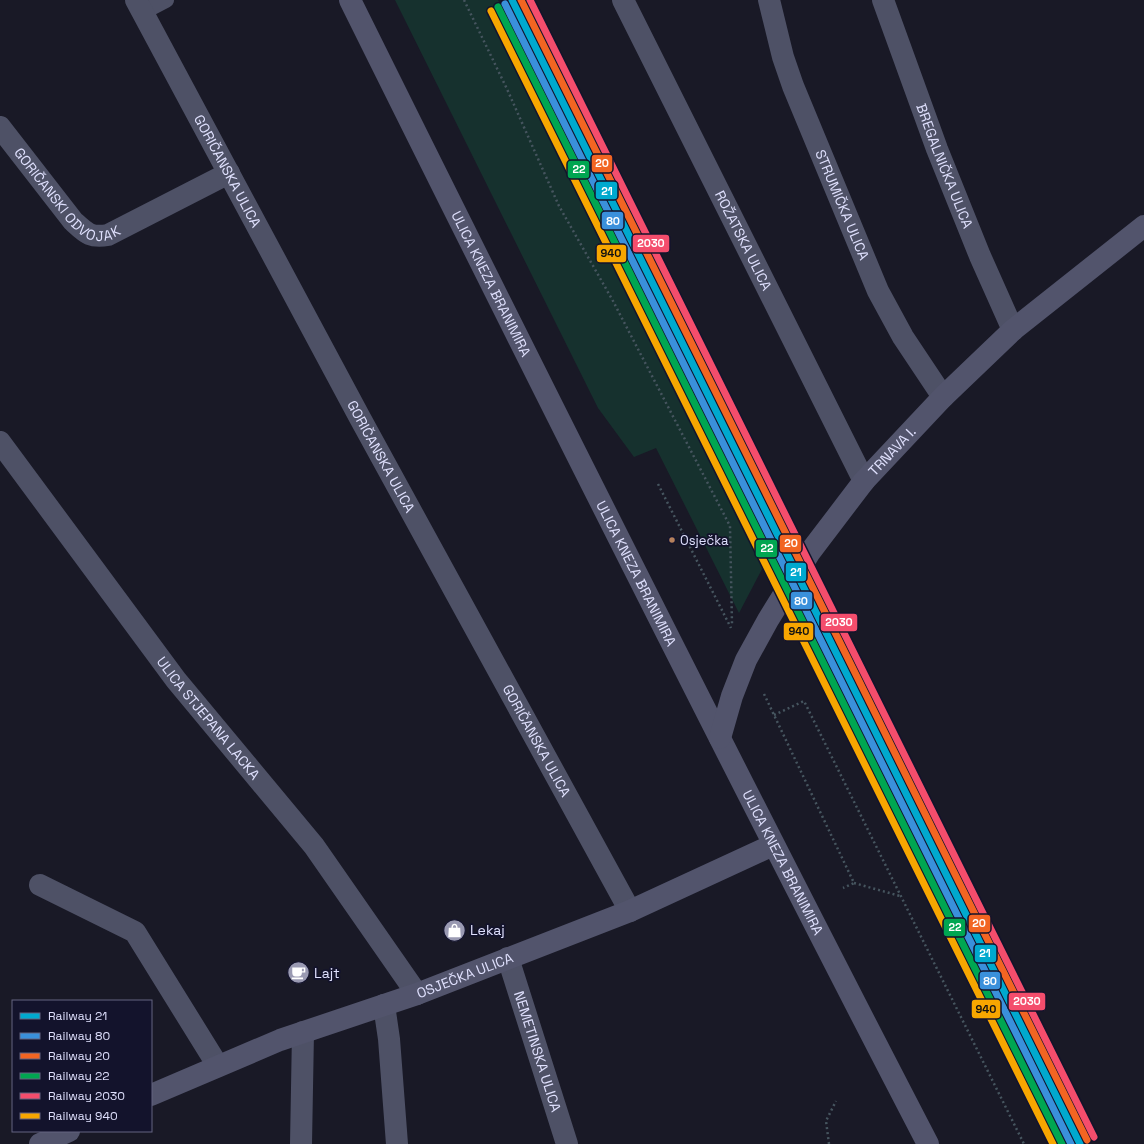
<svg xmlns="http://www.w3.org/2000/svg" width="1144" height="1144" viewBox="0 0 1144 1144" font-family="'Space Grotesk',sans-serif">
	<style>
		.green { fill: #16312e }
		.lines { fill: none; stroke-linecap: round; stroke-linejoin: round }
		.path { stroke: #46555f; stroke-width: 2.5; stroke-dasharray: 2 3; stroke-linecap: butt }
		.lane { stroke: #4e5166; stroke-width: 16 }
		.street { stroke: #4e5166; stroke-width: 22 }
		.secondary { stroke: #52546c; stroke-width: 22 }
		.rail-1-casing { stroke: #13132c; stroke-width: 10 }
		.rail-2-casing { stroke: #13132c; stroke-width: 10 }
		.rail-3-casing { stroke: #13132c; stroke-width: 10 }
		.rail-4-casing { stroke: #13132c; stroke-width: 10 }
		.rail-5-casing { stroke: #13132c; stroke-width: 10 }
		.rail-6-casing { stroke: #13132c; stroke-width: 10 }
		.rail-1 { stroke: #00a9ce; stroke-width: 7 }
		.rail-2 { stroke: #3a90db; stroke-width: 7 }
		.rail-3 { stroke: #f26522; stroke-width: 7 }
		.rail-4 { stroke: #00a651; stroke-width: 7 }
		.rail-5 { stroke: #f44d6c; stroke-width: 7 }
		.rail-6 { stroke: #f7a600; stroke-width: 7 }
		.bus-dot { fill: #b6815c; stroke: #13132c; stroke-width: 1.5 }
		.labels { text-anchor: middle; stroke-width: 3.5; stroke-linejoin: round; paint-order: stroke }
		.bus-label { font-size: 13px; fill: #dfe0fd; stroke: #13132c; text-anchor: start }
		.street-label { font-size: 14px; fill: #dfe0fd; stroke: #13132c }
		.poi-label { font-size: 14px; fill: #dfe0fd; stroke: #13132c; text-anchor: start }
		.line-badge { stroke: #13132c; stroke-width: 1.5 }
		.badge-label { font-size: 11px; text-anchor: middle; font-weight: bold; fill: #fff }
		.pale-badge-label { font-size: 11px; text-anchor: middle; font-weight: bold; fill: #111 }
	</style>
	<rect width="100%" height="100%" fill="#191926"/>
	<path class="green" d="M 395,0 L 498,0 L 773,548 L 739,613 L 656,448 L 634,457 L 598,408 Z"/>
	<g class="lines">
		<path class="path" d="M 464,0 L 507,89 L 559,206 L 613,301 L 730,526 L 732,624
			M 658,484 L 731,628
			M 764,694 L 854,883 L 843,888
			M 774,715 L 804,701 L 1024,1144
			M 854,883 L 900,896
			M 829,1144 L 826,1121 L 836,1101"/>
		<path class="lane" d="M 143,12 L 166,0"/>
		<g class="street">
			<path id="s1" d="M 136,0 L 360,418 L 630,911"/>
			<path id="s2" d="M 623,0 L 864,481"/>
			<path id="s3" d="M 769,0 L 783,57 L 793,86 L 878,291 L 903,337 L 943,397"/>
			<path id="s4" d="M 883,0 L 937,149 L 980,256 L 1013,330"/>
			<path id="s5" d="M 0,127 L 73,221 C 86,233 90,238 108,235 L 229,173"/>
			<path id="s6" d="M 0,442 L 176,680 L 314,846 L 417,994"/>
			<path d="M 40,885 L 135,932 L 218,1066"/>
			<path id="s7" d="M 508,958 L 567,1144"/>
			<path d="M 384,1005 L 389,1039 L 397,1144"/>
			<path d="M 301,1144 L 303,1032"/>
		</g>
		<g class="secondary">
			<path id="s8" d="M 350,0 C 540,383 731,765 928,1144"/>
			<path id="s9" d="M 720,738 L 732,696 L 746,660 L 768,620 L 810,552 L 864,481 L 943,397 L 1013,330 L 1144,226"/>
			<path id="s10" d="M 151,1095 L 280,1040 L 417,994 L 630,911 L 773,845"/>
			<path d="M 40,1144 L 69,1131"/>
		</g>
		<defs>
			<path id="rail-1" d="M 512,0 L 1080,1144"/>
			<path id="rail-2" d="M 505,4 L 1071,1144"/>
			<path id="rail-3" d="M 521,0 L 1087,1140"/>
			<path id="rail-4" d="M 498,7 L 1062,1144"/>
			<path id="rail-5" d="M 530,0 L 1094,1137"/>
			<path id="rail-6" d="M 491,11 L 1053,1144"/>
		</defs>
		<use href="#rail-1" class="rail-1-casing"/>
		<use href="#rail-2" class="rail-2-casing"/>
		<use href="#rail-3" class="rail-3-casing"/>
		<use href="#rail-4" class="rail-4-casing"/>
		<use href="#rail-5" class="rail-5-casing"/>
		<use href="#rail-6" class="rail-6-casing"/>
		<use href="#rail-1" class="rail-1"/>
		<use href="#rail-2" class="rail-2"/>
		<use href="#rail-3" class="rail-3"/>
		<use href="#rail-4" class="rail-4"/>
		<use href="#rail-5" class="rail-5"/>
		<use href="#rail-6" class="rail-6"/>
	</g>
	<defs>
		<symbol id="shop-disc" viewBox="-11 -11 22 22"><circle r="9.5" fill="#9a9ab2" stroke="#13132c"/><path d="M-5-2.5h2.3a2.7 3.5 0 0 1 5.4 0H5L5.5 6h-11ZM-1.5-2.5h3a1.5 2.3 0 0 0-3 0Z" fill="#fff"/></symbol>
		<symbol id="cafe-disc" viewBox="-11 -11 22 22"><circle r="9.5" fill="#9a9ab2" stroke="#13132c"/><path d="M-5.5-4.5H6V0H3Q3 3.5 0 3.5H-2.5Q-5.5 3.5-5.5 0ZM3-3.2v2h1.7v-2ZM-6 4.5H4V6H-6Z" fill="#fff"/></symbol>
	</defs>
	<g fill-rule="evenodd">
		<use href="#shop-disc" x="442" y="918" width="25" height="25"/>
		<use href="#cafe-disc" x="286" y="960" width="25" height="25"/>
	</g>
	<circle class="bus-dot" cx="672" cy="540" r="3.5"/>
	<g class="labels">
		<g class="bus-label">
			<text x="680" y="545">Osječka</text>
		</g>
		<g class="street-label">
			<text dy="5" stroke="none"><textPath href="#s4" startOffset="177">BREGALNIČKA ULICA</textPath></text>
			<text dy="5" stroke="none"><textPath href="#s1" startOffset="194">GORIČANSKA ULICA</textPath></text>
			<text dy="5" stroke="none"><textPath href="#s5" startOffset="100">GORIČANSKI ODVOJAK</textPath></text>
			<text dy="5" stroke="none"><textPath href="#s3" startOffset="218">STRUMIČKA ULICA</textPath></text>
			<text dy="5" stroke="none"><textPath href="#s2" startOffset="269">ROŽATSKA ULICA</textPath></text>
			<text dy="5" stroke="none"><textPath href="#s8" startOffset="317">ULICA KNEZA BRANIMIRA</textPath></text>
			<text dy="5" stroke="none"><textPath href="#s9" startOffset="338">TRNAVA I.</textPath></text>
			<text dy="5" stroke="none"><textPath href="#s1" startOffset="518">GORIČANSKA ULICA</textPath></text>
			<text dy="5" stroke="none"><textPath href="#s8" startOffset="641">ULICA KNEZA BRANIMIRA</textPath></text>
			<text dy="5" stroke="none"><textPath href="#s6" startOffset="346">ULICA STJEPANA LACKA</textPath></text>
			<text dy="5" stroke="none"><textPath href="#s1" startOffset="842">GORIČANSKA ULICA</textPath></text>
			<text dy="5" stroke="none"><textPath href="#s8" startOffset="965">ULICA KNEZA BRANIMIRA</textPath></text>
			<text dy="5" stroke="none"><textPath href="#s10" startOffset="336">OSJEČKA ULICA</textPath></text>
			<text dy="5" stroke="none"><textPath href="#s7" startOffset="98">NEMETINSKA ULICA</textPath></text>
		</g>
		<g class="poi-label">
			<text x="470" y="935">Lekaj</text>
			<text x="314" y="978">Lajt</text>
		</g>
	</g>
	<g class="line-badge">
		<rect x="591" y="154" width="22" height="19" rx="4" fill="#f26522"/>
		<rect x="567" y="160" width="23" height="19" rx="4" fill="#00a651"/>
		<rect x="595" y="181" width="23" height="19" rx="4" fill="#00a9ce"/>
		<rect x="601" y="211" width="23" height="19" rx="4" fill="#3a90db"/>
		<rect x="632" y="234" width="38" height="19" rx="4" fill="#f44d6c"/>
		<rect x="596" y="244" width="31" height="19" rx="4" fill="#f7a600"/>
		<rect x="779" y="534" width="23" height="19" rx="4" fill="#f26522"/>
		<rect x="755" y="539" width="23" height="19" rx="4" fill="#00a651"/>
		<rect x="785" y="562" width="22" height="20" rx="4" fill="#00a9ce"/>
		<rect x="790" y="591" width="23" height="19" rx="4" fill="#3a90db"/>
		<rect x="820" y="613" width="38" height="19" rx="4" fill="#f44d6c"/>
		<rect x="783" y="622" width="31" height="19" rx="4" fill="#f7a600"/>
		<rect x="968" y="914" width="23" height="19" rx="4" fill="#f26522"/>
		<rect x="943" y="918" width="23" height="19" rx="4" fill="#00a651"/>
		<rect x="974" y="944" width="23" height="19" rx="4" fill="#00a9ce"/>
		<rect x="979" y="971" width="22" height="19" rx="4" fill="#3a90db"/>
		<rect x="1008" y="992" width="38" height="19" rx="4" fill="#f44d6c"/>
		<rect x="971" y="999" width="30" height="20" rx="4" fill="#f7a600"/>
	</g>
	<g class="badge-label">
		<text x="602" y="167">20</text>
		<text x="579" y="173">22</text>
		<text x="607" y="195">21</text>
		<text x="613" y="225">80</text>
		<text x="651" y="247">2030</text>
		<text x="791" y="547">20</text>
		<text x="767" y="552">22</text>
		<text x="796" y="576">21</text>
		<text x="801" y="605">80</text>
		<text x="839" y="626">2030</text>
		<text x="979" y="927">20</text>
		<text x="955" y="931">22</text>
		<text x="985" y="957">21</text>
		<text x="990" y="985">80</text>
		<text x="1027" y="1005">2030</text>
	</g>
	<g class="pale-badge-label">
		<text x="611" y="257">940</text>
		<text x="799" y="635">940</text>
		<text x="986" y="1013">940</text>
	</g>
	<rect x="12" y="1000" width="140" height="132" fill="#13132c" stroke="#656580"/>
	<rect x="20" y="1013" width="20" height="6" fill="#00a9ce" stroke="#656580"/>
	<text x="48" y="1020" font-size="12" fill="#dfe0fd">Railway 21</text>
	<rect x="20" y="1033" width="20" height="6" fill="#3a90db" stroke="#656580"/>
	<text x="48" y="1040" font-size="12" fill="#dfe0fd">Railway 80</text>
	<rect x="20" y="1053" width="20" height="6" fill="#f26522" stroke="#656580"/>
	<text x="48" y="1060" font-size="12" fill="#dfe0fd">Railway 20</text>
	<rect x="20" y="1073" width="20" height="6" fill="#00a651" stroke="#656580"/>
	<text x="48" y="1080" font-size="12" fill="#dfe0fd">Railway 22</text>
	<rect x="20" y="1093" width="20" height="6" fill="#f44d6c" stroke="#656580"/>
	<text x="48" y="1100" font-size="12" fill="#dfe0fd">Railway 2030</text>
	<rect x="20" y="1113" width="20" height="6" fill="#f7a600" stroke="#656580"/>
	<text x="48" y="1120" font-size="12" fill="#dfe0fd">Railway 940</text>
</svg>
